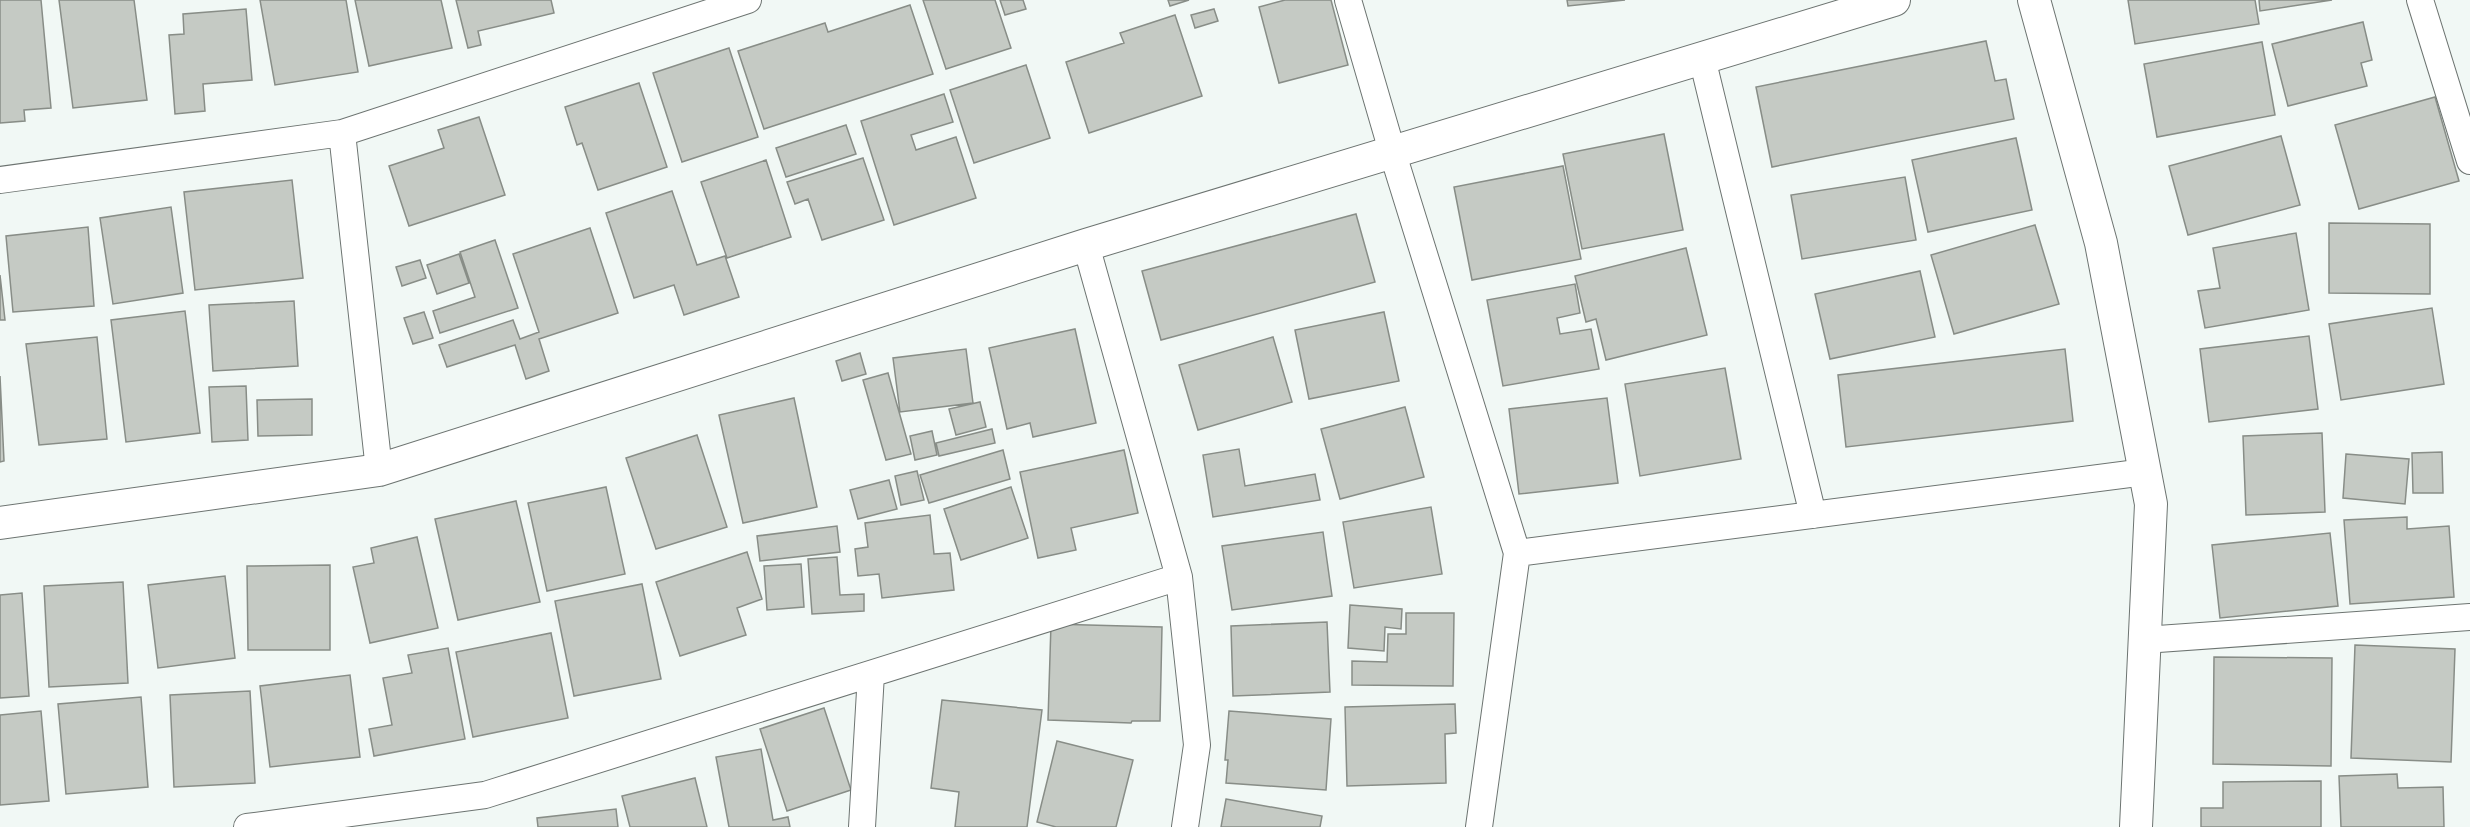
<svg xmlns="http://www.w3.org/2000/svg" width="2470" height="827" viewBox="0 0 2470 827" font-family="'Roboto Condensed',sans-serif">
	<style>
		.building { fill: #c5cac4; stroke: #888d87; stroke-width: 1.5 }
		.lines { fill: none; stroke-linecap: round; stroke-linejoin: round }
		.minor-casing { stroke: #6d7471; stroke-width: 28 }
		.tertiary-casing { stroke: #6d7471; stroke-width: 34 }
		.minor { stroke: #fff; stroke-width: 26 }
		.tertiary { stroke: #fff; stroke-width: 32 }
	</style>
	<rect width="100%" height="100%" fill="#f1f8f5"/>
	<path class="building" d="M 0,0 L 41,0 L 51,108 L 24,110 L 25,121 L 0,123 Z
		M 59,0 L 134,0 L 147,100 L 73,108 Z
		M 260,0 L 346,0 L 358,72 L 275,85 Z
		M 355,0 L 441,0 L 452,48 L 369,66 Z
		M 456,0 L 551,0 L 554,13 L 478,31 L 481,45 L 468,48 Z
		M 923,0 L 995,0 L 1011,48 L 946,69 Z
		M 1000,0 L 1023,0 L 1026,9 L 1005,15 Z
		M 1168,0 L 1189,0 L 1170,6 Z
		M 1285,0 L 1331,0 L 1348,65 L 1279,83 L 1259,7 Z
		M 1567,0 L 1625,0 L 1568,6 Z
		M 2128,0 L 2255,0 L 2259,24 L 2135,44 Z
		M 2259,0 L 2332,0 L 2260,11 Z
		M 910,5 L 933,74 L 764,129 L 738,51 L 825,23 L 828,32 Z
		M 246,9 L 252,80 L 203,84 L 205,111 L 175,114 L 169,35 L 184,34 L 183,14 Z
		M 1214,9 L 1218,21 L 1195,28 L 1191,15 Z
		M 1175,15 L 1202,96 L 1089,133 L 1066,62 L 1124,43 L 1120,33 Z
		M 2363,22 L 2372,60 L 2361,63 L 2367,86 L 2288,106 L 2272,44 Z
		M 1986,41 L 1995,81 L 2006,79 L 2014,119 L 1772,167 L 1756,87 Z
		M 2262,42 L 2275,115 L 2157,137 L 2144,64 Z
		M 729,48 L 758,137 L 682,162 L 653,73 Z
		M 1026,65 L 1050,138 L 974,163 L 950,90 Z
		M 639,83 L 667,167 L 598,190 L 582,143 L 577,145 L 565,107 Z
		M 944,94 L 953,122 L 911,135 L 916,150 L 956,137 L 976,198 L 894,225 L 861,121 Z
		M 2435,97 L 2459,181 L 2359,209 L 2335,125 Z
		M 479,117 L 505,195 L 409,226 L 389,166 L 444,148 L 438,130 Z
		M 846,125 L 856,154 L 786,177 L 776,148 Z
		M 1664,134 L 1683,230 L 1582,249 L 1563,154 Z
		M 2281,136 L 2300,205 L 2188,235 L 2169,166 Z
		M 2016,138 L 2032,210 L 1928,232 L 1912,160 Z
		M 863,158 L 884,220 L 822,240 L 808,199 L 795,204 L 787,182 Z
		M 766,160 L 791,237 L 727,258 L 701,182 Z
		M 1563,166 L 1581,259 L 1472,280 L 1454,187 Z
		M 1905,177 L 1916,240 L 1802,259 L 1791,195 Z
		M 292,180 L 303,278 L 195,290 L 184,192 Z
		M 672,191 L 697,265 L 725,256 L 739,297 L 684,315 L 674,285 L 634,298 L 606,213 Z
		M 171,207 L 183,293 L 113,304 L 100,218 Z
		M 1356,214 L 1375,282 L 1161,340 L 1142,271 Z
		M 2329,223 L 2430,224 L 2430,294 L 2329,293 Z
		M 2035,225 L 2059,304 L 1954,334 L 1931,255 Z
		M 88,227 L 94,306 L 13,312 L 6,236 Z
		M 590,228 L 618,313 L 539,339 L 549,371 L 526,379 L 515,345 L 447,367 L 439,345 L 513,320 L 520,339 L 539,332 L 513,254 Z
		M 2296,233 L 2309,310 L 2205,328 L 2198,291 L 2220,288 L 2213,248 Z
		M 495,240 L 518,308 L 440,333 L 433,311 L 475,297 L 460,252 Z
		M 1686,248 L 1707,335 L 1606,360 L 1596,319 L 1586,322 L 1575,276 Z
		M 459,254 L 469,283 L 437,294 L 427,265 Z
		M 420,260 L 426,278 L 402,286 L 396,267 Z
		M 1920,271 L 1935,337 L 1830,359 L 1815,294 Z
		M 0,275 L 5,320 L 0,320 Z
		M 1575,284 L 1580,313 L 1557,318 L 1560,334 L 1591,329 L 1599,369 L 1503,386 L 1487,300 Z
		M 294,301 L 298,366 L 213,371 L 209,305 Z
		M 2432,308 L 2444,384 L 2341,400 L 2329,324 Z
		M 185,311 L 200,433 L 126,442 L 111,320 Z
		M 424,312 L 433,338 L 413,344 L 404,318 Z
		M 1384,312 L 1399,381 L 1309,399 L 1295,330 Z
		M 1075,329 L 1096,423 L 1033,437 L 1030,423 L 1007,429 L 989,348 Z
		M 2309,336 L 2318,409 L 2209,422 L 2200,349 Z
		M 97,337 L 107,439 L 39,445 L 26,344 Z
		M 1273,337 L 1292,402 L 1198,430 L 1179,365 Z
		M 966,349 L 973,403 L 900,412 L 893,358 Z
		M 2065,349 L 2073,421 L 1846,447 L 1838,375 Z
		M 860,353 L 866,374 L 842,381 L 836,361 Z
		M 1725,368 L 1741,459 L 1640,476 L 1625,384 Z
		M 888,373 L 911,454 L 886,460 L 863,380 Z
		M 0,376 L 4,461 L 0,462 Z
		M 246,386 L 248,440 L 212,442 L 209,387 Z
		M 794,398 L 817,507 L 743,523 L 719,415 Z
		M 1607,398 L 1618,483 L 1519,494 L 1509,409 Z
		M 312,399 L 312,435 L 258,436 L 257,400 Z
		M 980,402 L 986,427 L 956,435 L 949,409 Z
		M 1405,407 L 1424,477 L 1340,499 L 1321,429 Z
		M 992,429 L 995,443 L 939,456 L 936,443 Z
		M 932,431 L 937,455 L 915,460 L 910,436 Z
		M 2322,433 L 2325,512 L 2246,515 L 2243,436 Z
		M 697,435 L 727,527 L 656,549 L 626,458 Z
		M 1239,449 L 1245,486 L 1315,474 L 1320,500 L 1213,517 L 1203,455 Z
		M 1003,450 L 1010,479 L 929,503 L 920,475 Z
		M 1124,450 L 1138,513 L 1071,528 L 1076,550 L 1038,558 L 1020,472 Z
		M 2442,452 L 2443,493 L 2413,493 L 2412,453 Z
		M 2346,454 L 2409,459 L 2405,504 L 2343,498 Z
		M 917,471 L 924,500 L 901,505 L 895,476 Z
		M 889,480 L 897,509 L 858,519 L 850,490 Z
		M 606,487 L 625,574 L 547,591 L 528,503 Z
		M 1011,487 L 1028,538 L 961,560 L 944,509 Z
		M 516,501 L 540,602 L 458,620 L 435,519 Z
		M 1431,507 L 1442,574 L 1354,588 L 1343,522 Z
		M 930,515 L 934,554 L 950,553 L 954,590 L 882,598 L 879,574 L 858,576 L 855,549 L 868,547 L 865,523 Z
		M 2407,517 L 2407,529 L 2449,526 L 2454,597 L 2350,604 L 2344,520 Z
		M 837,526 L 840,552 L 760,561 L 757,536 Z
		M 1323,532 L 1332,596 L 1232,610 L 1222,546 Z
		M 2330,533 L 2338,606 L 2220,618 L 2212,545 Z
		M 417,537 L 438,628 L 370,643 L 353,567 L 374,563 L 371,548 Z
		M 747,552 L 762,599 L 737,608 L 746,635 L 680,656 L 656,582 Z
		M 837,557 L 840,595 L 864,594 L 864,611 L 812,614 L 808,559 Z
		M 801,564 L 804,607 L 767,610 L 764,566 Z
		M 330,565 L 330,650 L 248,650 L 247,566 Z
		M 225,576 L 235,658 L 158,668 L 148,585 Z
		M 123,582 L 128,683 L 49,687 L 44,586 Z
		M 642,584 L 661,679 L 574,696 L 555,601 Z
		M 22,593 L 29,696 L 0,698 L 0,595 Z
		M 1350,605 L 1402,609 L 1401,629 L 1385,627 L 1384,651 L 1348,648 Z
		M 1406,613 L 1454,613 L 1453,686 L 1352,685 L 1352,661 L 1387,662 L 1388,634 L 1406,634 Z
		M 1327,622 L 1330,692 L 1233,696 L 1231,626 Z
		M 1051,624 L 1162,627 L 1160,721 L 1132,721 L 1131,723 L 1048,720 Z
		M 551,633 L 568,718 L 473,737 L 456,652 Z
		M 2355,645 L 2455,649 L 2451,762 L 2351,758 Z
		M 448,648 L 465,739 L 374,756 L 369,729 L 392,725 L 383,678 L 412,673 L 408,655 Z
		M 2214,657 L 2332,658 L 2331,766 L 2213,764 Z
		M 350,675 L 360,757 L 270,767 L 260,686 Z
		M 250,691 L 255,783 L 174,787 L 170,695 Z
		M 141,697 L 148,787 L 66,794 L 58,704 Z
		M 942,700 L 1042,710 L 1027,827 L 955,827 L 959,792 L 931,788 Z
		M 1455,704 L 1456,733 L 1445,734 L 1446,783 L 1347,786 L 1345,707 Z
		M 824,708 L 851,790 L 787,811 L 760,729 Z
		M 41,711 L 49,801 L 0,805 L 0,715 Z
		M 1229,711 L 1331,719 L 1326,790 L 1226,783 L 1228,760 L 1225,760 Z
		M 1057,741 L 1133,760 L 1116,827 L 1056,827 L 1037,822 Z
		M 761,749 L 773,820 L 788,817 L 790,827 L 729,827 L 716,757 Z
		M 2397,774 L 2398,788 L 2443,787 L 2444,827 L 2341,827 L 2339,776 Z
		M 695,778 L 707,827 L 630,827 L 622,796 Z
		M 2321,781 L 2321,827 L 2201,827 L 2201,808 L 2223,808 L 2223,782 Z
		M 1226,799 L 1322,816 L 1320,827 L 1221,827 Z
		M 616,809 L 618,827 L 538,827 L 537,818 Z"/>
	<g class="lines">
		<defs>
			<path id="minor" d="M 1348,0 L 1392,151 L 1517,553 L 1479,827
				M 2420,0 L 2470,161
				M 1702,58 L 1813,515
				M 342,133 L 379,470
				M 0,180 L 342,133 L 748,0
				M 1086,245 L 1179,577 L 1197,745 L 1185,827
				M 1517,553 L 2145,472
				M 2144,640 L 2470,617
				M 247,827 L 485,795 L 1179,577
				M 862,827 L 871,674"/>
			<path id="tertiary" d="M 2034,0 L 2101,243 L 2151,504 L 2136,827
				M 0,523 L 379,470 L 1086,245 L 1894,0"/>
		</defs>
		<use href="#minor" class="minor-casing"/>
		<use href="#tertiary" class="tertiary-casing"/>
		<use href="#minor" class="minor"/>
		<use href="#tertiary" class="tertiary"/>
	</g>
</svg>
